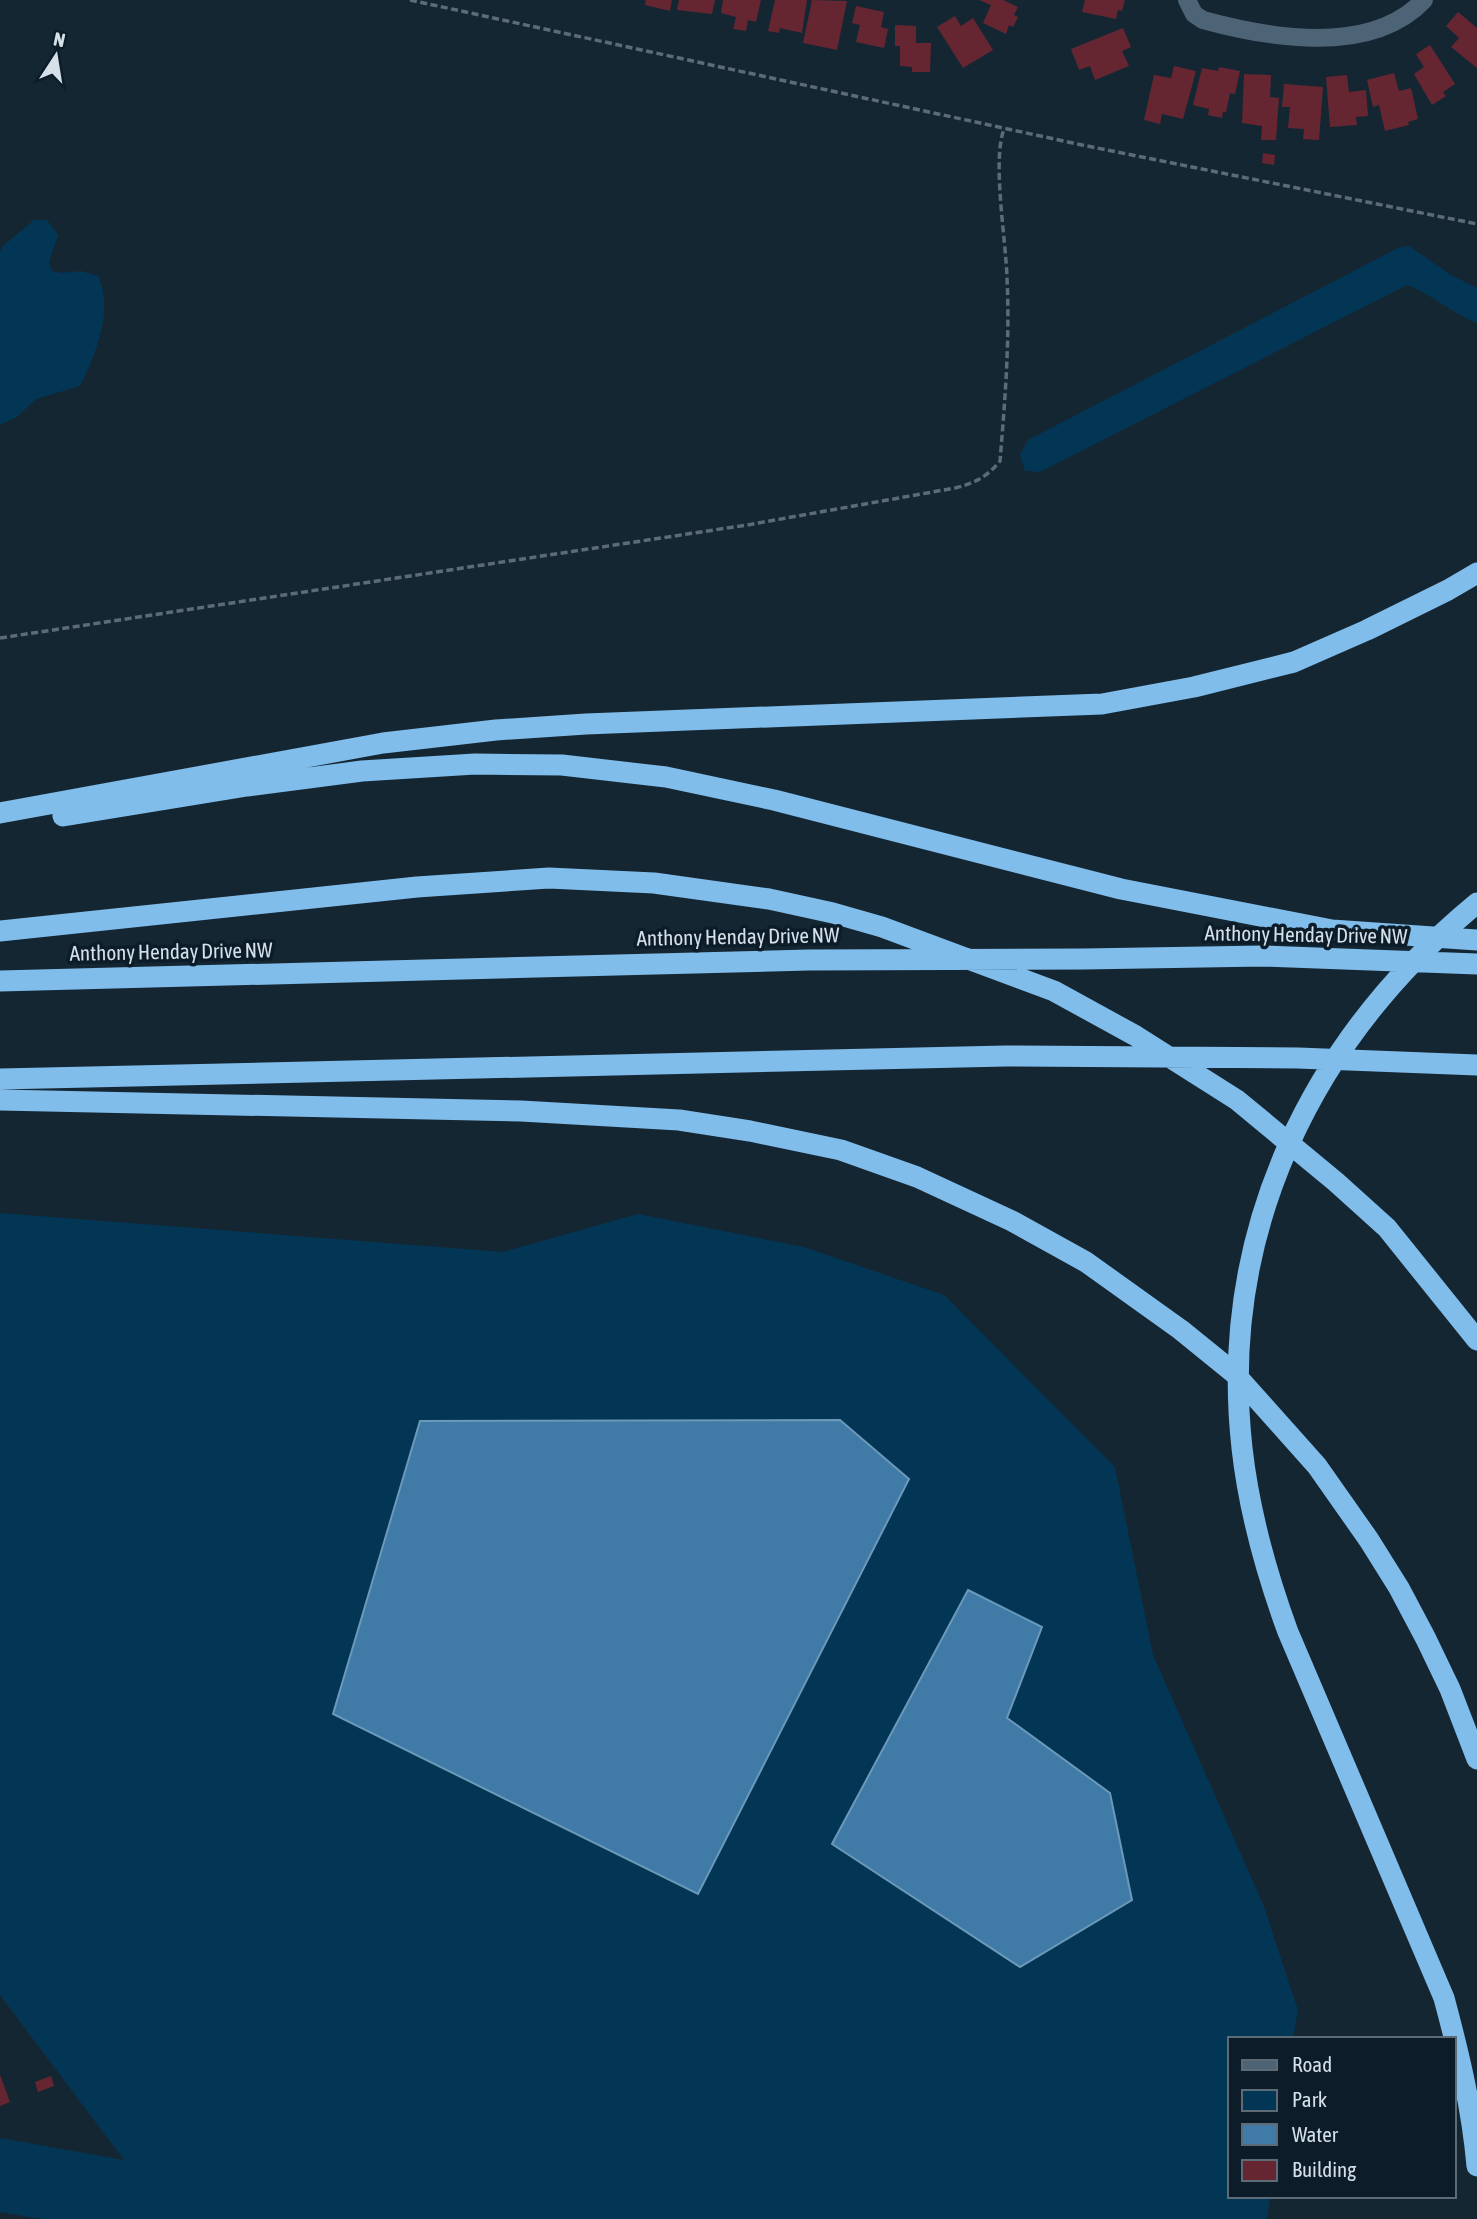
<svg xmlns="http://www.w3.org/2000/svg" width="1477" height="2219" viewBox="0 0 1477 2219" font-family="'Asap Condensed',sans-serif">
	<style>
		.green { fill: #033654 }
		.water { fill: #3f7ba6; stroke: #6c99ba; stroke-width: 2 }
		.building { fill: #652632 }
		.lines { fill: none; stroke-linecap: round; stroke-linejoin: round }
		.path { stroke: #5c6b76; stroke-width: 3.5; stroke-dasharray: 7 3.5; stroke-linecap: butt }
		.minor { stroke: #4d6477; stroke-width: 18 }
		.highway { stroke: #81bdeb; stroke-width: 21 }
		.labels { text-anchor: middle; stroke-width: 7; stroke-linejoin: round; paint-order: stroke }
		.street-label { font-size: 21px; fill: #d5e0e9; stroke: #0c1d29 }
	</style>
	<rect width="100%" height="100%" fill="#152633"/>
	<path class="green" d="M 34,220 L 47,220 L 58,235 L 49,262 L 52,271 L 62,273 L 81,271 L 98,276 C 114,308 96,355 80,386 L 36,399 L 17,417 L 0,425 L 0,251 L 3,246 Z
		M 1409,246 L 1451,275 L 1477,288 L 1477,323 C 1452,313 1432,295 1407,285 L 1040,472 L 1025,471 L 1020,455 L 1028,440 L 1398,248 Z
		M 0,1213 L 503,1252 L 638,1214 L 804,1247 L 944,1295 L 1115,1467 L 1153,1655 L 1263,1904 L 1298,2010 L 1293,2039 L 1230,2039 L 1230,2196 L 1270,2196 L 1267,2219 L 41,2219 L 0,2212 L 0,2138 L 124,2160 L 0,1995 Z"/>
	<path class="water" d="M 840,1420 L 909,1479 L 698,1894 L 333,1714 L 420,1421 Z
		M 968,1590 L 1042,1627 L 1007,1718 L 1110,1793 L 1132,1900 L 1020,1967 L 832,1844 Z"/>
	<path class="building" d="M 646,0 L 672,0 L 670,11 L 645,5 Z
		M 679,0 L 715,0 L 712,14 L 677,10 Z
		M 723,0 L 761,0 L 756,22 L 748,20 L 746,31 L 733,29 L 736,17 L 721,13 Z
		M 775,0 L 807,0 L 802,33 L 780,28 L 779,33 L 768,31 Z
		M 812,0 L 847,1 L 837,50 L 803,43 Z
		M 979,0 L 1003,0 L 1018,7 L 1014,15 L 1018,17 L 1013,27 L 1009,25 L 1006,34 L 983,23 L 991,5 Z
		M 1085,0 L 1125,0 L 1122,11 L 1118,10 L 1116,19 L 1082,12 Z
		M 856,6 L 884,12 L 881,27 L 888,29 L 884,48 L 856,42 L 860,25 L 852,23 Z
		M 1458,12 L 1477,28 L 1477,68 L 1451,47 L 1459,38 L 1446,26 Z
		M 955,16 L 961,26 L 973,18 L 993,50 L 963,68 L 937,27 Z
		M 895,25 L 916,26 L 916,43 L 931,43 L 930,72 L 912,72 L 912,67 L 900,66 L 900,46 L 895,46 Z
		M 1123,28 L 1131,47 L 1122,51 L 1129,66 L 1095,80 L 1090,66 L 1079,70 L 1071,49 Z
		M 1430,45 L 1455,84 L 1443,92 L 1446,96 L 1432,105 L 1414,74 L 1424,67 L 1416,54 Z
		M 1174,66 L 1196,71 L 1183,119 L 1162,114 L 1160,124 L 1144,120 L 1154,75 L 1171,78 Z
		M 1219,67 L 1240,71 L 1235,94 L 1230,93 L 1226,112 L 1223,112 L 1222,118 L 1208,115 L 1209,109 L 1193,105 L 1202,68 L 1218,71 Z
		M 1394,73 L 1399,91 L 1411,88 L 1418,119 L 1408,122 L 1409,125 L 1385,131 L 1379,105 L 1373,107 L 1367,80 Z
		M 1244,74 L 1271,75 L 1270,97 L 1279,98 L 1276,140 L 1261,140 L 1262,126 L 1242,123 Z
		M 1347,75 L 1349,92 L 1366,90 L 1368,116 L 1356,117 L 1357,125 L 1330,127 L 1326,77 Z
		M 1284,84 L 1323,87 L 1319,140 L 1303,139 L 1304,129 L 1288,128 L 1290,107 L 1282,107 Z
		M 1263,153 L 1275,155 L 1274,165 L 1262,163 Z
		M 0,2075 L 10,2102 L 0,2106 Z
		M 51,2076 L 54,2086 L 38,2092 L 35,2082 Z"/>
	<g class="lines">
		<path class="path" d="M 410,0 L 1082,145 L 1477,224
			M 0,638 L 747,525 L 955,488 C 975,483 987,477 1000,461 C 1005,400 1010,340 1007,278 C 1006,240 992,161 1004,129"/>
		<path class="minor" d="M 1187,0 L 1194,14 L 1203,20 C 1269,38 1371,56 1424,0"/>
		<path class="highway" d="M 0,813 L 383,743 L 496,730 L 586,724 L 1102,704 L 1194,687 L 1294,662 L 1367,630 L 1448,590 L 1477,573
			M 63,816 L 247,786 L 362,771 L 475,764 L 562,765 L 666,777 L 774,800 L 1121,889 L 1332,930 L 1477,940
			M 1477,903 C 1312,1039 1218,1231 1242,1448 C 1249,1511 1266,1572 1288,1632 L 1444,1998 C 1459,2054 1472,2108 1477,2166
			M 0,931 L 417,887 L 549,878 L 654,883 L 769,899 L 833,913 L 882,927 L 1054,991 L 1136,1036 L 1237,1100 L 1336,1182 L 1387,1228 L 1477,1340
			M 0,981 L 809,960 L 1084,959 L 1263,956 L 1477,964
			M 0,1079 L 1006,1056 L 1298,1058 L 1477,1065
			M 0,1100 L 521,1111 L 679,1120 L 750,1131 L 841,1150 L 917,1177 L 1012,1221 L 1086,1262 L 1181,1330 L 1234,1373 L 1317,1466 L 1369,1540 L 1399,1588 L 1426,1639 L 1450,1689 L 1477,1759"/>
	</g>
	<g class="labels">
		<g class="street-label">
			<text transform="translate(1306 935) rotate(1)" y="7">Anthony Henday Drive NW</text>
			<text transform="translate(738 937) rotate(-1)" y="7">Anthony Henday Drive NW</text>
			<text transform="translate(171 952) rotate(-1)" y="7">Anthony Henday Drive NW</text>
		</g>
	</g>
	<rect x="1228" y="2037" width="228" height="161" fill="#0c1d29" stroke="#5c6b76" stroke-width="2"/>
	<rect x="1242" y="2060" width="35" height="10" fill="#4d6477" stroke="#5c6b76" stroke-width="2"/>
	<text x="1292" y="2072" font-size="21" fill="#d5e0e9">Road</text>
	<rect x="1242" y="2090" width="35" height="21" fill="#033654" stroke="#5c6b76" stroke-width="2"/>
	<text x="1292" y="2107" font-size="21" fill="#d5e0e9">Park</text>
	<rect x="1242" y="2124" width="35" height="21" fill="#3f7ba6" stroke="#5c6b76" stroke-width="2"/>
	<text x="1292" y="2142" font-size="21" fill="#d5e0e9">Water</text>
	<rect x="1242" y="2160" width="35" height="21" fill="#652632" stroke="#5c6b76" stroke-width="2"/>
	<text x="1292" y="2177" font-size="21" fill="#d5e0e9">Building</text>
	<g transform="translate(56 56) rotate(12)" stroke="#0c1d29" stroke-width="5" paint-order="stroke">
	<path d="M0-5L12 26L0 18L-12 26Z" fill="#d5e0e9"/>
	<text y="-10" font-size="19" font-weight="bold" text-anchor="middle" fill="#d5e0e9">N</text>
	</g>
</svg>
